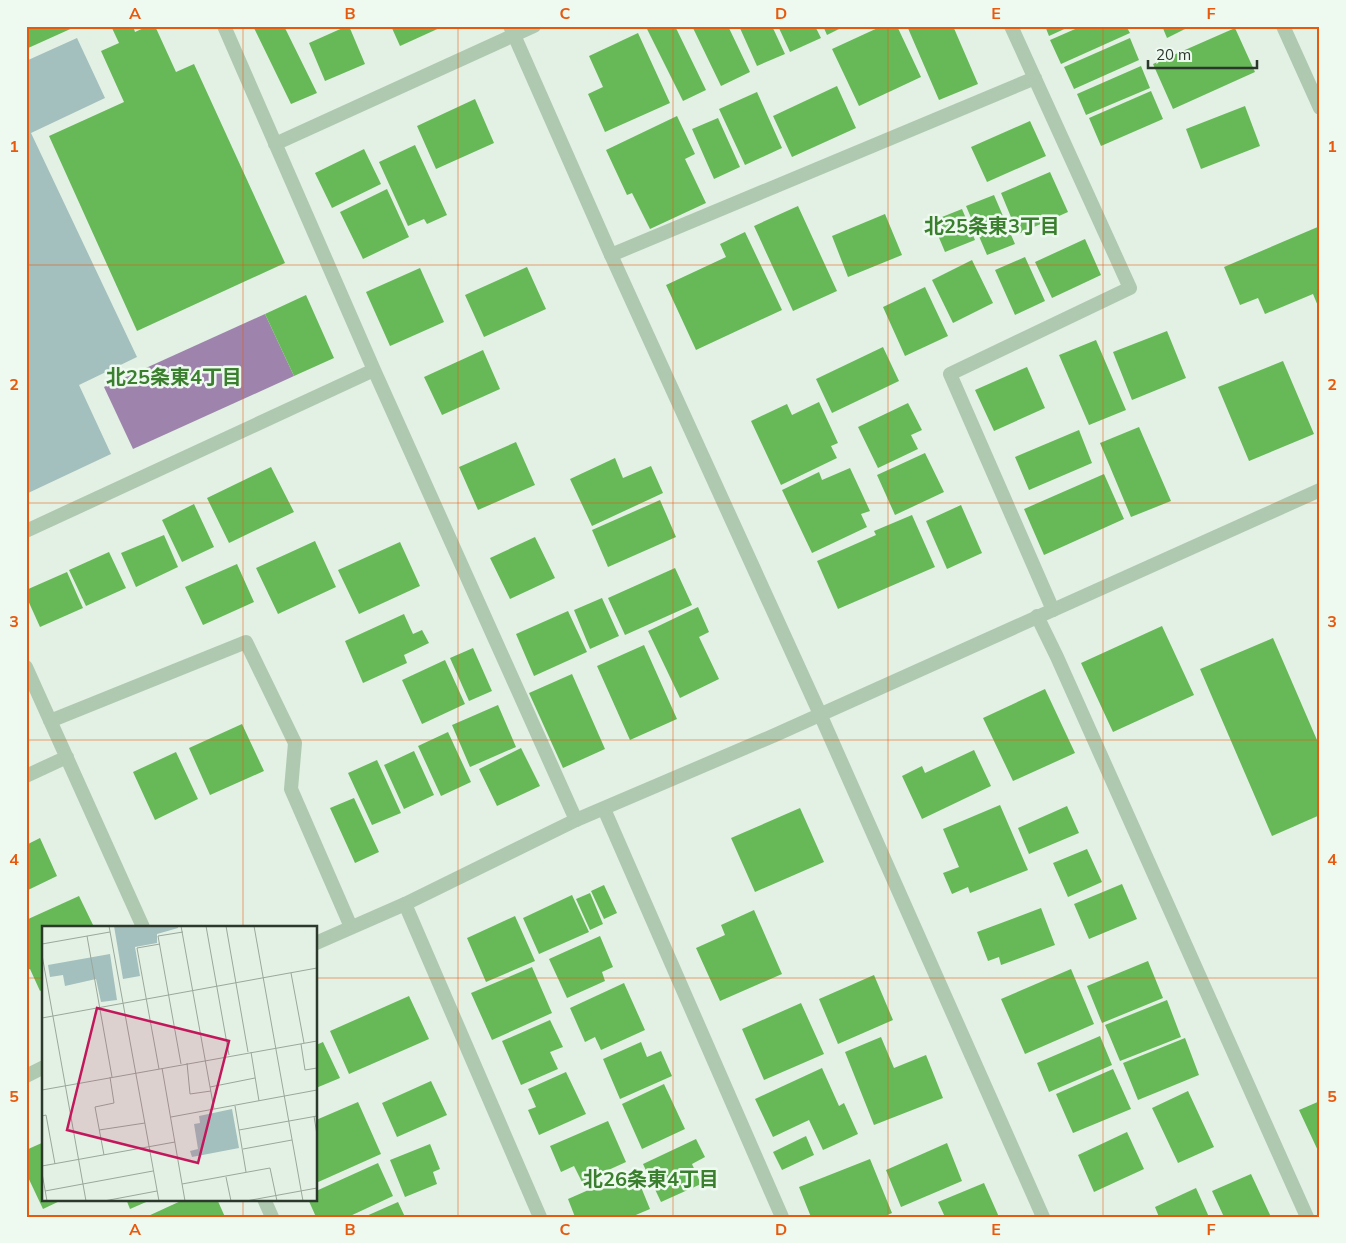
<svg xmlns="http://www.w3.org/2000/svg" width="1346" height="1243" viewBox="0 0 1346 1243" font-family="Mulish,'Noto Sans JP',sans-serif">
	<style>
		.green { fill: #a3bfbe }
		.water { fill: #9e84ac }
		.building { fill: #67b958 }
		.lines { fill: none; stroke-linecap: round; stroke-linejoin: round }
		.minor { stroke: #afc9b0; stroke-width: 14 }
		.tertiary { stroke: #afc9b0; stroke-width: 14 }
		.grid { fill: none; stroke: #e8590c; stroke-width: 1; stroke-opacity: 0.55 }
		.labels { text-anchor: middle; stroke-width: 5; stroke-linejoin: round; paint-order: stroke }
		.neighbourhood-label { font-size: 20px; font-weight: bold; fill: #3a7f2d; stroke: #eef9f0 }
		.inset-road { fill: none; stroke: #9aa79a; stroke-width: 1 }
		.view { fill: #c2185b; fill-opacity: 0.15; stroke: #c2185b; stroke-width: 2.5 }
		.inset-edge { fill: none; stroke: #2d382c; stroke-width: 2.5 }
		.neatline { fill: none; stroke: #e8590c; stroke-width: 2 }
		.grid-label { font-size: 16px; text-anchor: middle; font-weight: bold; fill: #e8590c }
	</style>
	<rect width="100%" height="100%" fill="#e2f1e4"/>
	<path class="green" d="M 77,38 L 105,98 L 31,133 L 137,357 L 79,385 L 111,454 L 26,494 L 26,61 Z"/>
	<path class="water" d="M 265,314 L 294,376 L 133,449 L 104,387 Z"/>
	<path class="building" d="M 26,26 L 77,26 L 26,49 Z
		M 111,26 L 133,26 L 135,32 L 148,26 L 155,26 L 176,72 L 194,64 L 285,263 L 137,331 L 49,136 L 124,102 L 101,51 L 119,43 Z
		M 253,26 L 284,26 L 317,93 L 291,104 Z
		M 347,26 L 349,26 L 365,64 L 325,81 L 309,43 Z
		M 391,26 L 444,26 L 400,46 Z
		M 675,26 L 706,90 L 683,101 L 646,27 Z
		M 692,26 L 728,26 L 750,72 L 721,86 Z
		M 739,26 L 772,26 L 785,54 L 757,66 Z
		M 778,26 L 815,26 L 821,38 L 790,52 Z
		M 823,26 L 845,26 L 827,35 Z
		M 882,26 L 897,26 L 921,77 L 859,106 L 832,49 Z
		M 907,26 L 953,26 L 978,84 L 939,100 Z
		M 1045,26 L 1071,26 L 1049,36 Z
		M 1082,26 L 1126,26 L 1130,33 L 1061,64 L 1050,40 Z
		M 1162,26 L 1191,26 L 1167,38 Z
		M 1235,28 L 1255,72 L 1173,109 L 1153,64 Z
		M 638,33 L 670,103 L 605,132 L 588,94 L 603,87 L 589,56 Z
		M 1130,38 L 1139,60 L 1074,89 L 1064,67 Z
		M 1141,66 L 1150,88 L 1086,115 L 1077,94 Z
		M 837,86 L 856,128 L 792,157 L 773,116 Z
		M 1151,91 L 1163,119 L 1101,146 L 1089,118 Z
		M 757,92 L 782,148 L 745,165 L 719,109 Z
		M 475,99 L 494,143 L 436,169 L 417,126 Z
		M 1245,106 L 1260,146 L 1201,169 L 1186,129 Z
		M 677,116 L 695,154 L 685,159 L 706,203 L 650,229 L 632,193 L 627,195 L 606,150 Z
		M 718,118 L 740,167 L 714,179 L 692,129 Z
		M 1030,121 L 1046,156 L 987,182 L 971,147 Z
		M 415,145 L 447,215 L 427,224 L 424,219 L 408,226 L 379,162 Z
		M 364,149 L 381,184 L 332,208 L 315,173 Z
		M 1050,172 L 1068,212 L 1018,234 L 1001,193 Z
		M 387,189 L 409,237 L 363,259 L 340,212 Z
		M 994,195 L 1015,244 L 987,255 L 966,206 Z
		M 798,206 L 837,291 L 793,311 L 754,226 Z
		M 962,209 L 975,240 L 945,252 L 932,221 Z
		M 885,214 L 902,255 L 848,277 L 832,236 Z
		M 1320,226 L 1320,311 L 1313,294 L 1265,314 L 1258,298 L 1240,305 L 1224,267 Z
		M 745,232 L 782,310 L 696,350 L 666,285 L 726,257 L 720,244 Z
		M 1085,239 L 1101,275 L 1052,298 L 1035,262 Z
		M 1025,257 L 1045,301 L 1015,315 L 995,270 Z
		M 972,260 L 993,303 L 953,323 L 932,280 Z
		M 527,267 L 546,309 L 484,337 L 465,295 Z
		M 420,268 L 444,322 L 390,346 L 366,292 Z
		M 925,287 L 948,336 L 905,356 L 883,307 Z
		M 306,295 L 334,358 L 294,376 L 265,314 Z
		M 1167,331 L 1186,378 L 1132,400 L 1113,352 Z
		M 1096,340 L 1126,410 L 1089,425 L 1059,355 Z
		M 883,347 L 899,381 L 832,413 L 816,379 Z
		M 483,350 L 500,389 L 442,415 L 424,377 Z
		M 1283,361 L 1314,434 L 1249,461 L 1218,387 Z
		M 1027,367 L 1045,408 L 994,431 L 975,390 Z
		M 819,402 L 838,443 L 831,446 L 837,458 L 781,485 L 751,421 L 787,404 L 792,415 Z
		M 908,403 L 922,430 L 911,435 L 918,449 L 878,468 L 858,427 Z
		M 1139,427 L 1171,501 L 1131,517 L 1100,443 Z
		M 1079,430 L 1092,463 L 1029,490 L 1015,457 Z
		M 516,442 L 535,485 L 478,510 L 459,467 Z
		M 925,453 L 944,492 L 895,515 L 877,475 Z
		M 615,458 L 623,478 L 651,466 L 663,493 L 592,526 L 570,479 Z
		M 271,467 L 294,512 L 229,543 L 207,498 Z
		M 850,468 L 870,511 L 861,514 L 867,527 L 812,553 L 782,490 L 819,472 L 822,480 Z
		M 1104,474 L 1124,519 L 1044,555 L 1024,509 Z
		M 660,500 L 676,537 L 608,567 L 592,530 Z
		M 194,504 L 214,547 L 182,562 L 162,520 Z
		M 961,505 L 982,553 L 947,569 L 926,521 Z
		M 912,515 L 935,567 L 838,609 L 817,561 L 876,535 L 874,531 Z
		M 164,535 L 178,567 L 136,587 L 121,553 Z
		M 535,537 L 555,578 L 510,599 L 490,558 Z
		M 315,541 L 336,587 L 278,614 L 256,568 Z
		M 400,542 L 420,586 L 359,614 L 338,570 Z
		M 109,552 L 126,588 L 86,606 L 69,570 Z
		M 237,564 L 254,602 L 203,625 L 185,587 Z
		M 675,568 L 692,605 L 625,635 L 608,598 Z
		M 67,572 L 83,608 L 40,627 L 26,596 L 26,590 Z
		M 602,598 L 619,636 L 590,649 L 574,610 Z
		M 698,607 L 709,632 L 699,637 L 719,679 L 680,698 L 648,631 Z
		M 568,611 L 587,652 L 534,676 L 516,634 Z
		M 404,614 L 413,634 L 422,630 L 429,643 L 404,655 L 407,663 L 363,683 L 345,641 Z
		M 1162,626 L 1194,695 L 1113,732 L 1081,663 Z
		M 1273,638 L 1320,747 L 1320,815 L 1272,836 L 1200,669 Z
		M 644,645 L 677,719 L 630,740 L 597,666 Z
		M 473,648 L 492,691 L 469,701 L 450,658 Z
		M 445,660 L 465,704 L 422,724 L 402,680 Z
		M 572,674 L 605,749 L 563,768 L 529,693 Z
		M 1045,689 L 1075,753 L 1013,781 L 983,718 Z
		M 498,705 L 516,747 L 470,767 L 452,725 Z
		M 242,724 L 264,771 L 210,795 L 189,748 Z
		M 448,732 L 471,782 L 441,796 L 418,746 Z
		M 521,748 L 540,786 L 497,806 L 479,769 Z
		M 974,750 L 991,786 L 922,819 L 902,776 L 922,766 L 925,773 Z
		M 414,751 L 434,795 L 404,809 L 384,765 Z
		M 176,752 L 198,799 L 155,820 L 133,772 Z
		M 377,760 L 401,813 L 372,825 L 348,773 Z
		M 354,798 L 379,852 L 355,863 L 330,808 Z
		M 1000,805 L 1028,870 L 970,893 L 968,887 L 952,894 L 943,873 L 959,867 L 943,829 Z
		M 1067,806 L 1079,833 L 1029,854 L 1018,828 Z
		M 800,808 L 824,862 L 755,892 L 731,838 Z
		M 40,838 L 57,876 L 26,891 L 26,845 Z
		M 1087,849 L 1102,882 L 1068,897 L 1053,863 Z
		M 1122,884 L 1137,919 L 1089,939 L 1074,904 Z
		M 604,885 L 617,913 L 604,919 L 591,891 Z
		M 590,893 L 603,924 L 590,930 L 576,899 Z
		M 572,895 L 589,932 L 539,954 L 523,918 Z
		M 79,896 L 94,927 L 44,927 L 44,989 L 40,991 L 30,969 L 26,970 L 26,920 Z
		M 1041,908 L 1055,945 L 1001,965 L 999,957 L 988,961 L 977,932 Z
		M 754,910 L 782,974 L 720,1001 L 696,948 L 725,935 L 721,925 Z
		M 515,916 L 535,961 L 486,982 L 467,938 Z
		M 600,936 L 613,967 L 602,972 L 605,981 L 567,998 L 549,959 Z
		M 1148,961 L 1163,998 L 1102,1023 L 1087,986 Z
		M 532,967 L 552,1013 L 492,1040 L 471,993 Z
		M 1071,969 L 1094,1024 L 1025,1054 L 1001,999 Z
		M 874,975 L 893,1020 L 838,1044 L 819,999 Z
		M 624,983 L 645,1030 L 601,1050 L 595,1037 L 585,1042 L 570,1008 Z
		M 409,996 L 429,1039 L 349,1074 L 330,1031 Z
		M 1167,1000 L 1181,1037 L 1120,1061 L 1105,1025 Z
		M 801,1003 L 824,1054 L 764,1080 L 742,1029 Z
		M 550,1020 L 563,1047 L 550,1052 L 558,1069 L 521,1085 L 502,1041 Z
		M 1100,1036 L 1112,1065 L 1049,1092 L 1037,1063 Z
		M 881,1037 L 894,1068 L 926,1055 L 943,1098 L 874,1125 L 845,1052 Z
		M 1185,1038 L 1199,1075 L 1138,1100 L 1123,1063 Z
		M 323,1042 L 340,1078 L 316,1088 L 316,1045 Z
		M 641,1042 L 647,1057 L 661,1051 L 672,1076 L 620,1099 L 603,1059 Z
		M 822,1068 L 839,1106 L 844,1103 L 858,1134 L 823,1150 L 809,1120 L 773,1137 L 755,1099 Z
		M 1113,1069 L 1131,1109 L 1073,1133 L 1056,1094 Z
		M 566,1072 L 586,1114 L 539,1135 L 528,1110 L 536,1107 L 528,1089 Z
		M 431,1081 L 447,1115 L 397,1137 L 382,1103 Z
		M 664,1084 L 685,1129 L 642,1149 L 622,1104 Z
		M 1188,1091 L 1214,1147 L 1178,1163 L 1152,1108 Z
		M 1320,1101 L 1320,1155 L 1299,1110 Z
		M 358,1102 L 381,1154 L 316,1183 L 316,1120 Z
		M 608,1121 L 626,1162 L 582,1182 L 574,1166 L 561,1172 L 550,1146 Z
		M 1127,1132 L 1144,1169 L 1094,1192 L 1078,1155 Z
		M 806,1136 L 814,1155 L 782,1170 L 773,1152 Z
		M 696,1139 L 705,1157 L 692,1164 L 701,1184 L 661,1202 L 643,1164 Z
		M 44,1142 L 44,1199 L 64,1199 L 43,1209 L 26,1173 L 26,1150 Z
		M 947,1143 L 962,1181 L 901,1207 L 886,1170 Z
		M 430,1144 L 440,1169 L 433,1172 L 437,1184 L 405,1197 L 390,1160 Z
		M 870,1159 L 892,1213 L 883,1217 L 811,1217 L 799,1187 Z
		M 378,1163 L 393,1196 L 348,1217 L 316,1217 L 308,1199 L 316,1199 L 316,1191 Z
		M 634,1170 L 650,1209 L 631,1217 L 575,1217 L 568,1199 Z
		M 1251,1174 L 1271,1217 L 1224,1217 L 1212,1191 Z
		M 984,1183 L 999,1217 L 945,1217 L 938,1202 Z
		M 1196,1188 L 1209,1217 L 1159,1217 L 1155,1207 Z
		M 126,1199 L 153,1199 L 130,1209 Z
		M 185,1199 L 217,1199 L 225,1217 L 146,1217 Z
		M 398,1202 L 405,1217 L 364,1217 Z"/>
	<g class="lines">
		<path class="minor" d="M 224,26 L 374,370 L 576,820
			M 1011,26 L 1130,288 L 950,374 L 1053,610
			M 275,144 L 534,26
			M 611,255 L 1035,78
			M 26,531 L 374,370
			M 1037,616 L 1057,657 L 1307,1217
			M 26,667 L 143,927
			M 50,721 L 246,642 L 295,743 L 291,789 L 351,927
			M 26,776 L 67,757
			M 604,809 L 782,1217
			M 405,904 L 540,1217
			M 264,1199 L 272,1217"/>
		<path class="tertiary" d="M 510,26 L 611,255 L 820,714 L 1043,1217
			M 1283,26 L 1320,108
			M 316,943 L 405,904 L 576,820 L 775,735 L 1320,490
			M 26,1076 L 44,1067"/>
	</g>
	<path class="grid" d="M 243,26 L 243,927M 458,26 L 458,1217M 673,26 L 673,1217M 888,26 L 888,1217M 1103,26 L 1103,1217M 26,265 L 1320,265M 26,503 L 1320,503M 26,740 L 1320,740M 26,978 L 44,978M 316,978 L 1320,978M 243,1199 L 243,1217"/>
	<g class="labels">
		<g class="neighbourhood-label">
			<text x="992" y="233">北25条東3丁目</text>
			<text x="174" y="384">北25条東4丁目</text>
			<text x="651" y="1186">北26条東4丁目</text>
		</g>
	</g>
	<g transform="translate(42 926)">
		<rect width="275" height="275" fill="#e2f1e4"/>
		<path d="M 72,0 L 136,0 L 136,2 L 115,8 L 115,17 L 93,21 L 98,50 L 81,53 ZM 68,28 L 75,74 L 59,76 L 54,53 L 23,60 L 21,49 L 8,51 L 6,39 ZM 190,183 L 197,222 L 150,231 L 148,225 L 156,223 L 152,198 L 158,197 L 157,190 Z" fill="#a3bfbe"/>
		<path class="inset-road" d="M 67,0 L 117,275M 139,0 L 172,183M 164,0 L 187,129M 184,0 L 206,126M 212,0 L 261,275M 45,10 L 70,151M 0,18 L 68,6M 0,29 L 44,275M 249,47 L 262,117M 0,92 L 275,42M 259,118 L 263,144 L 275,142M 209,126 L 217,175M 145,137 L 148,168 L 169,165M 139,138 L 116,10 L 141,6M 120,142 L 143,275M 117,143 L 95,22 L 118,18M 168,161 L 213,152M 0,164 L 275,115M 193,180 L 204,246M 0,190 L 4,189 L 13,238M 272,190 L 275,209M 129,191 L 275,164M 57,204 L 103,197M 197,204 L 275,190M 201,223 L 250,214M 62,229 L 53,181 L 72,177 L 68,151M 0,240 L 133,216M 0,247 L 5,275M 184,251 L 189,275M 140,258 L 228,242 L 235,275M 3,265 L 111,245M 62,275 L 115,265M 204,275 L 275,262"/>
		<path class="view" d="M 55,82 L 187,115 L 156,237 L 25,204 Z"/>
		<rect width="275" height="275" class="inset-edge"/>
	</g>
	<rect width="1346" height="1243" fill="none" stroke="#eef9f0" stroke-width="55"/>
	<path d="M1148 60v8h109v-8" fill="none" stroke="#2d382c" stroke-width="2.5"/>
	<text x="1156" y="60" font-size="15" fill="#2d382c" stroke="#eef9f0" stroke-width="4" paint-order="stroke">20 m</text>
	<rect x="28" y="28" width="1290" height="1188" class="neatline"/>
	<g class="grid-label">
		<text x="135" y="19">A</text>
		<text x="350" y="19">B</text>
		<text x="565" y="19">C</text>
		<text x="781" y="19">D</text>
		<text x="996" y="19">E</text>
		<text x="1211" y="19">F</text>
		<text x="14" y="152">1</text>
		<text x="1332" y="152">1</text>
		<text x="14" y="390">2</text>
		<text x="1332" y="390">2</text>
		<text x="14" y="627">3</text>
		<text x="1332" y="627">3</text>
		<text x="14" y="865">4</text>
		<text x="1332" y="865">4</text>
		<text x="14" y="1102">5</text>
		<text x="1332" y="1102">5</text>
		<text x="135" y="1235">A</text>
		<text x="350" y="1235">B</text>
		<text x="565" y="1235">C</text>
		<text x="781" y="1235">D</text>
		<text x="996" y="1235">E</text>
		<text x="1211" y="1235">F</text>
	</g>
</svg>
